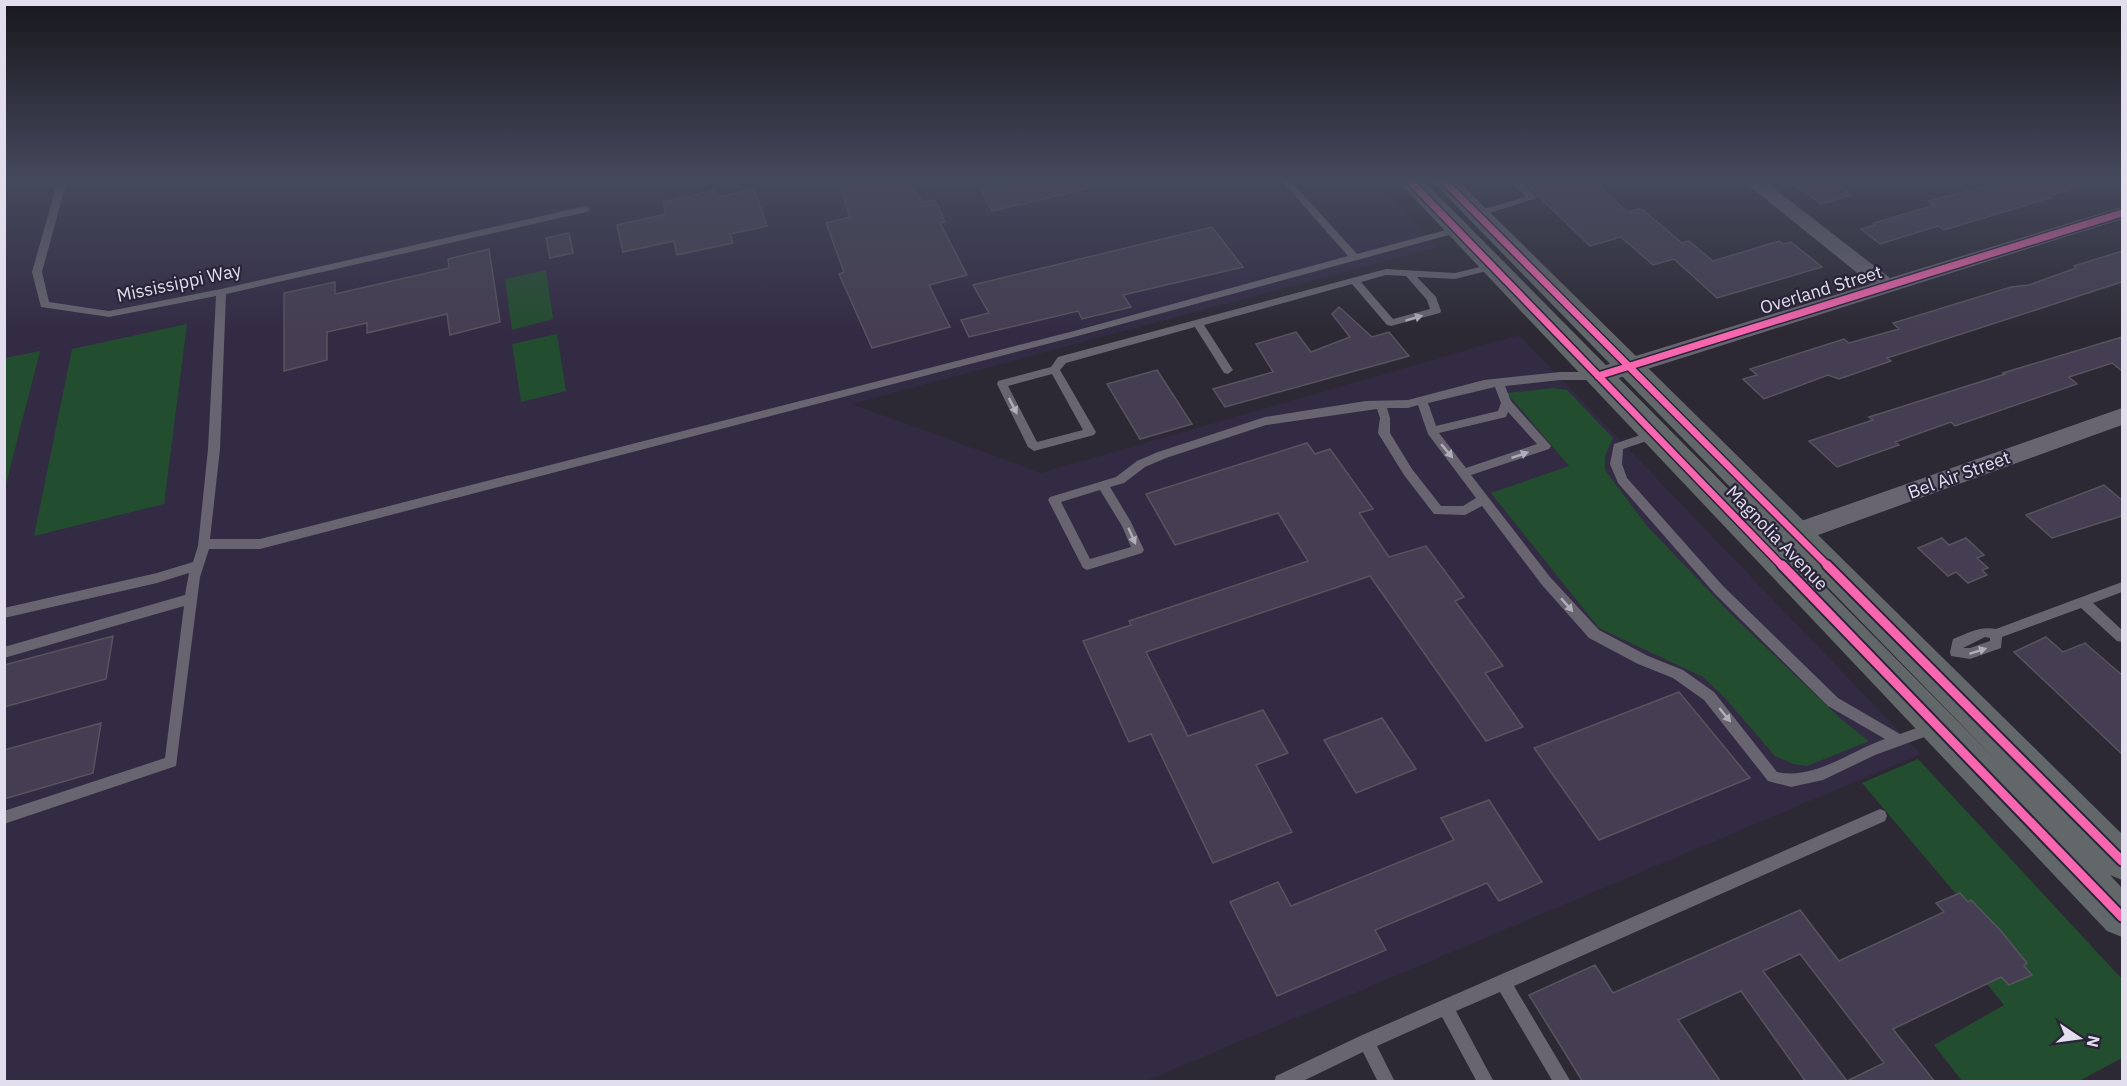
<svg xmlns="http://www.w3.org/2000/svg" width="2127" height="1086" viewBox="0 0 2127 1086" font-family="'IBM Plex Sans',sans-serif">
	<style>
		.built { fill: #332b44 }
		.green { fill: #234d2f }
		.building { fill: #453e52; stroke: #57545e; stroke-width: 1.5; fill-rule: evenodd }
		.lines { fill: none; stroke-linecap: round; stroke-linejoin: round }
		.service { fill: #686570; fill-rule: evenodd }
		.minor { fill: #686570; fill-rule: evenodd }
		.primary { fill: #62676a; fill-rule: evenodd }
		.cycleway-far1-casing { stroke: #2a2439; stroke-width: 10 }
		.cycleway-casing { stroke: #2a2439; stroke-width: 13 }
		.cycleway-far1 { stroke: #f766af; stroke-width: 7 }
		.cycleway { stroke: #f766af; stroke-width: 9 }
		.oneway { fill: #b1aebb }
		.labels { text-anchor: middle; stroke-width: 4.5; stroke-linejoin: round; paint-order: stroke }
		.street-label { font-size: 18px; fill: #e2deed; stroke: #2a2439 }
	</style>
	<rect width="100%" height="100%" fill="#2c2934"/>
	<path class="built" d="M 5,180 L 1375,180 L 1438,247 L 852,404 L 1041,473 L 1519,335 L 1921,754 L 1146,1081 L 5,1082 Z"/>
	<path class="green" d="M 546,270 L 553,319 L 512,330 L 505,279 Z
		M 187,324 L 164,504 L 34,536 L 72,349 Z
		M 557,334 L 566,391 L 521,402 L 512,344 Z
		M 40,351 L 5,488 L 5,358 Z
		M 1553,388 L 1567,390 L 1613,438 L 1605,456 L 1605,470 L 1647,526 L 1733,616 L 1843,721 L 1869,741 L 1807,766 L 1793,764 L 1775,756 L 1725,698 L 1703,677 L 1599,628 L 1491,493 L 1569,466 L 1507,393 Z
		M 1918,759 L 2122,979 L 2122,1058 L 2079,1081 L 1962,1081 L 1934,1045 L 2004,1005 L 1987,984 L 2001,977 L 2010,985 L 2032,975 L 2024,966 L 2027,963 L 2001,931 L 1971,901 L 1968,902 L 1960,893 L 1956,894 L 1862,783 Z"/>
	<path class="building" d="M 838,180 L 908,180 L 922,202 L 935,200 L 945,222 L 940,223 L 967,275 L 929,285 L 950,327 L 872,348 L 839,274 L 844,272 L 826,223 L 850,217 Z
		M 1010,180 L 1095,180 L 1095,187 L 992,211 L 980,188 Z
		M 1522,180 L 1593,180 L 1627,212 L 1637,209 L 1643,210 L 1682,243 L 1689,241 L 1713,261 L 1779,241 L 1783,244 L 1791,242 L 1822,267 L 1717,298 L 1674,259 L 1653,265 L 1621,237 L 1590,246 Z
		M 1813,180 L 1833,180 L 1852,195 L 1821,204 L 1795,185 Z
		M 2011,180 L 2085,180 L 2086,185 L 2048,196 L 2051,198 L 1944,230 L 1938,226 L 1880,244 L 1861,229 L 1875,225 L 1873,223 L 1935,205 L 1928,201 Z
		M 754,189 L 767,226 L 730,234 L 733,243 L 677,255 L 674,241 L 623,252 L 617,225 L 666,214 L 663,202 L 716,190 L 718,197 Z
		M 1212,227 L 1243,267 L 1123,295 L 1131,307 L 1082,319 L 1078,311 L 969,337 L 961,320 L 989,313 L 973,285 Z
		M 569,233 L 573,253 L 550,258 L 546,238 Z
		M 489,249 L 500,322 L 450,335 L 447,314 L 367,333 L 367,323 L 327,332 L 327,360 L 284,371 L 284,293 L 335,282 L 335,294 L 449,268 L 448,259 Z
		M 2122,251 L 2122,282 L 1887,358 L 1891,361 L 1839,379 L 1828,375 L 1764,399 L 1743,379 L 1757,375 L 1750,369 L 1844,339 L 1849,343 L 1899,329 L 1893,323 L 2011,287 L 2029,285 L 2076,268 L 2074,266 Z
		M 1339,307 L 1372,337 L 1389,332 L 1409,356 L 1225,407 L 1213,389 L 1273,372 L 1256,344 L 1296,332 L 1311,352 L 1350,337 L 1332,314 Z
		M 2122,337 L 2122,371 L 2112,363 L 2069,377 L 2077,384 L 1955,426 L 1951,422 L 1895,442 L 1899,445 L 1837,467 L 1809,441 L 1873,420 L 1869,417 L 2005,374 L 2003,373 Z
		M 1157,370 L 1192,424 L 1140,439 L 1107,384 Z
		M 1307,443 L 1315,454 L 1330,449 L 1373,509 L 1359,513 L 1389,557 L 1426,546 L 1464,597 L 1455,601 L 1503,666 L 1485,673 L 1523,727 L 1486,741 L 1370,576 L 1146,652 L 1188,736 L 1263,710 L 1288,753 L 1256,765 L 1292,832 L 1213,863 L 1151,734 L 1129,742 L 1083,641 L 1131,625 L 1129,621 L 1308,561 L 1278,513 L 1175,545 L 1146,494 Z
		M 2104,485 L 2122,500 L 2122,516 L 2052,538 L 2026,515 Z
		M 1942,538 L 1949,545 L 1966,538 L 1984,555 L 1977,558 L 1988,568 L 1982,570 L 1987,575 L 1968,583 L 1956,572 L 1948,576 L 1918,548 Z
		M 113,636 L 106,679 L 4,707 L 4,665 Z
		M 2046,637 L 2063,652 L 2085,643 L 2122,675 L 2122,754 L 2014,652 Z
		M 1679,692 L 1750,778 L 1599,840 L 1534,748 Z
		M 1382,718 L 1416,769 L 1356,793 L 1324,740 Z
		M 101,723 L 93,773 L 4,799 L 4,750 Z
		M 1489,800 L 1542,882 L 1499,901 L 1487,883 L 1375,930 L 1386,950 L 1277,996 L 1230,902 L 1278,882 L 1291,906 L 1454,840 L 1441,818 Z
		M 1960,893 L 1968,902 L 1971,900 L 2001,931 L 2027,963 L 2024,966 L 2032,975 L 2009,985 L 2001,977 L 1893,1029 L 1935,1082 L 1806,1082 L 1741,991 L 1678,1020 L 1721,1082 L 1583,1082 L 1529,995 L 1595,965 L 1613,993 L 1800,910 L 1839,961 L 1944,912 L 1936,903 ZM 1800,954 L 1884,1063 L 1847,1081 L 1763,971 Z"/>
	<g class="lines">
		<path class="service" d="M 58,180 L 67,180 L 42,272 L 49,302 L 109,311 L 221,289 L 586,206 L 591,209 L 586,212 L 226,294 L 220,449 L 210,539 L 260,539 L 1074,331 L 1348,256 L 1281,180 L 1290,180 L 1357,254 L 1457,227 L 1462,230 L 1460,232 L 1074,337 L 260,549 L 209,549 L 200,577 L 176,766 L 4,824 L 4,811 L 165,758 L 184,606 L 4,658 L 4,647 L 185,595 L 189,573 L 157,583 L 4,618 L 4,608 L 157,573 L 193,562 L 198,546 L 208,449 L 216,296 L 109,317 L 41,307 L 32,272 Z
			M 1509,180 L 1519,180 L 1537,198 L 1479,216 L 1473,216 L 1473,212 L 1526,197 Z
			M 1492,264 L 1495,265 L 1495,269 L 1455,279 L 1417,277 L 1436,297 L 1441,311 L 1440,313 L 1391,326 L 1387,325 L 1352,284 L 1204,325 L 1233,370 L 1228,374 L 1224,373 L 1195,327 L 1066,363 L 1060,370 L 1096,432 L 1094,435 L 1034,451 L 1028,447 L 997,384 L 998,381 L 1051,367 L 1058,357 L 1386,269 L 1455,273 ZM 1386,275 L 1406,276 L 1427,300 L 1430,309 L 1393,319 L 1361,282 ZM 1052,374 L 1083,430 L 1037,442 L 1008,386 Z
			M 1560,372 L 1597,372 L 1602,376 L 1597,380 L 1560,380 L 1505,386 L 1511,401 L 1551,446 L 1549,449 L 1471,475 L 1550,577 L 1599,630 L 1648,656 L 1683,670 L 1714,692 L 1777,772 C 1815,780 1850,751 1885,739 L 1828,706 L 1715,594 L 1618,483 L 1610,464 L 1614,444 L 1655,430 L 1661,434 L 1659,437 L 1623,449 L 1622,464 L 1627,478 L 1723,586 L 1838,698 L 1900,734 L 1933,722 L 1938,724 L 1940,728 L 1938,732 L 1875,755 L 1823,780 L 1791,787 L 1768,781 L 1704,700 L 1673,678 L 1638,664 L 1589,638 L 1542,585 L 1482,506 L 1465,515 L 1434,514 L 1404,475 L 1378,433 L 1380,418 L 1377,409 L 1266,425 L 1166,458 L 1145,467 L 1124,483 L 1110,487 L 1131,522 L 1144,550 L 1142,553 L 1087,570 L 1083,568 L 1048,500 L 1050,497 L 1116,477 L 1137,461 L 1158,452 L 1265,417 L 1366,401 L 1408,400 L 1484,380 ZM 1495,387 L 1501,403 L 1498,411 L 1436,426 L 1428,403 ZM 1418,405 L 1428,434 L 1476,498 L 1463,506 L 1441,506 L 1412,469 L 1390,433 L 1390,418 L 1387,408 L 1408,408 ZM 1508,412 L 1537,444 L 1466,468 L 1439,433 L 1506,417 ZM 1100,490 L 1122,526 L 1131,547 L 1090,559 L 1061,502 Z
			M 2122,582 L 2122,592 L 2093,603 L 2122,630 L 2122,642 L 2117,641 L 2081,608 L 2002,637 L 2001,648 L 1970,659 L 1951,656 L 1950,652 L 1953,639 C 1969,633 1979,626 1996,629 ZM 1985,637 L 1990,638 L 1990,641 L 1970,648 L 1963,648 Z
			M 1880,809 L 1885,811 L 1887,816 L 1885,821 L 1514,986 L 1571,1082 L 1553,1082 L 1500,992 L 1456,1011 L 1494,1082 L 1477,1082 L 1442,1017 L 1377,1046 L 1395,1082 L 1378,1082 L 1363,1052 L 1301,1082 L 1274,1082 L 1276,1076 L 1360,1036 Z"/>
		<path class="minor" d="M 1742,180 L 1763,180 L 1890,278 L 2122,207 L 2122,219 L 1606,382 L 1598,384 L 1590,382 L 1587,376 L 1590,370 L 1871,284 Z
			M 2122,408 L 2122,425 L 1796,543 L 1787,540 L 1783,533 L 1787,526 Z"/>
		<path class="primary" d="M 1397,180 L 1423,180 L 1995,759 L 1431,180 L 1457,180 L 2122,834 L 2122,880 L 2110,875 L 2122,888 L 2122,937 L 2107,931 Z"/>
		<defs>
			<path id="cycleway-far1" d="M 1409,180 L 1783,567
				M 1443,180 L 1829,567
				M 1598,376 L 2122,213"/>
			<path id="cycleway" d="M 1782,565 L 2122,917
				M 1827,565 L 2122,861"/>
		</defs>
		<use href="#cycleway-far1" class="cycleway-far1-casing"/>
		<use href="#cycleway" class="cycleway-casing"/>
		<use href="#cycleway-far1" class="cycleway-far1"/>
		<use href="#cycleway" class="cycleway"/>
	</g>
	<defs><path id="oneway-solid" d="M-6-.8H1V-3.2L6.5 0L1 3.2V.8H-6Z" transform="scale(1.5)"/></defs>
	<g class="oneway">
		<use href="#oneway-solid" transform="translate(1414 318) rotate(-17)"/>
		<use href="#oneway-solid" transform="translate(1013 406) rotate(63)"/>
		<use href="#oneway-solid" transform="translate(1447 451) rotate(50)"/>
		<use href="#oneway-solid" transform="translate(1520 455) rotate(-19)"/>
		<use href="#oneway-solid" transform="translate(1132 536) rotate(66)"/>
		<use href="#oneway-solid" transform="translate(1567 605) rotate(49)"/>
		<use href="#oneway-solid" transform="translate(1978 651) rotate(-18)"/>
		<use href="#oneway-solid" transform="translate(1725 715) rotate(51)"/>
	</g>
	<linearGradient id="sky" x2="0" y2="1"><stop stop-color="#18171d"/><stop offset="0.54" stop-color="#45495c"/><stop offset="1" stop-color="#45495c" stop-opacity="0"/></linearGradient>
	<rect width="2127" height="332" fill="url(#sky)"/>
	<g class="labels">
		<g class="street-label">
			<text transform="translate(179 283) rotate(-12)" y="6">Mississippi Way</text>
			<text transform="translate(1821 290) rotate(-17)" y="6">Overland Street</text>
			<text transform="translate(1959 475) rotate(-20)" y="6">Bel Air Street</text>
			<text transform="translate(1777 538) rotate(46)" y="6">Magnolia Avenue</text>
		</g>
	</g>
	<rect width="2127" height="1086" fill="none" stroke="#e2deed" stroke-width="12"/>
	<g transform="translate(2079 1038) rotate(103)" stroke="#2a2439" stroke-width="4.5" paint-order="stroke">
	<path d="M0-4.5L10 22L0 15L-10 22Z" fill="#e2deed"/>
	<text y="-9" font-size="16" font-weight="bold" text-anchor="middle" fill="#e2deed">N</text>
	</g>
</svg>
